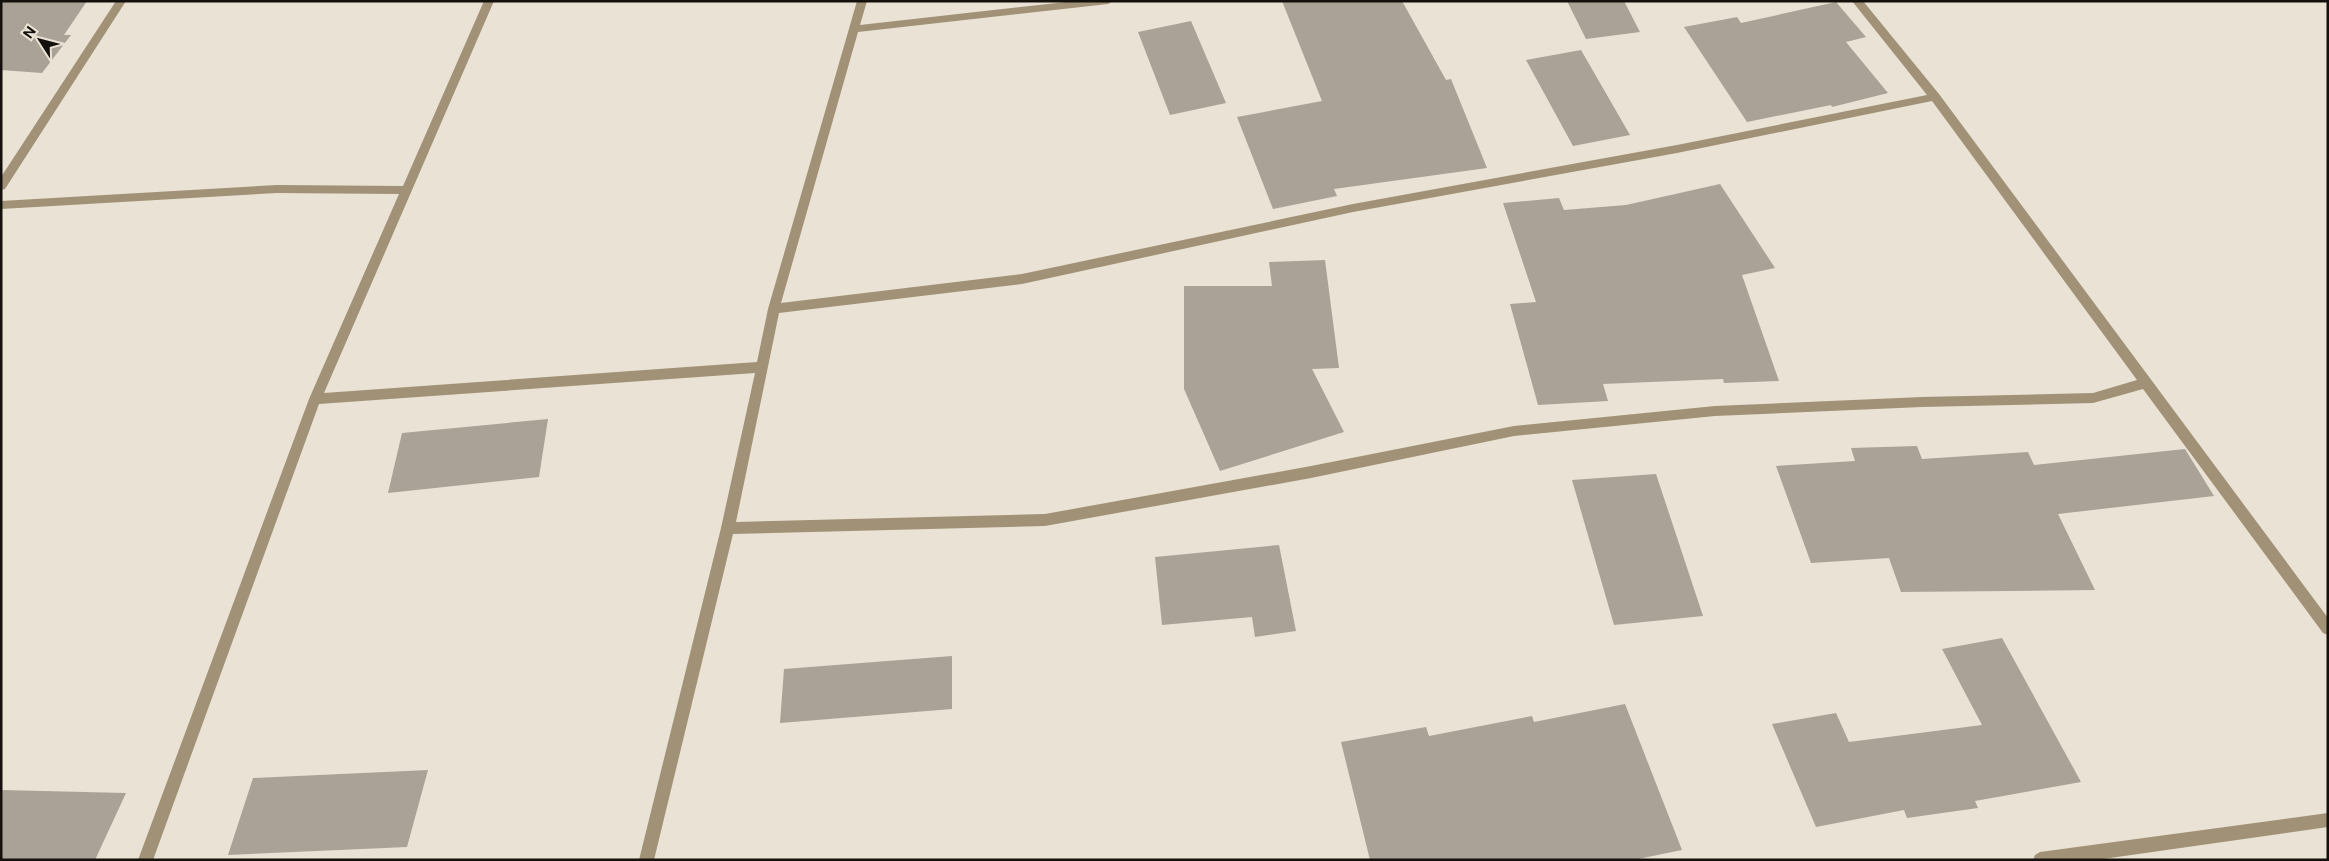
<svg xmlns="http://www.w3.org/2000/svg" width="2329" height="861" viewBox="0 0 2329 861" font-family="'Public Sans',sans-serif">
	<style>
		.building { fill: #aaa296 }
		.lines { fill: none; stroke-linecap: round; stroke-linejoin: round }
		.street { fill: #a19277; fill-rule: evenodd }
	</style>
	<rect width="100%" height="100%" fill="#eae2d4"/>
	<path class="building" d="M 1,1 L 87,1 L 64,35 L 71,35 L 42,73 L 1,70 Z
		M 1282,1 L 1402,1 L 1446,80 L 1451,79 L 1487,168 L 1334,189 L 1337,196 L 1273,209 L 1237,117 L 1322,101 Z
		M 1567,1 L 1624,1 L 1640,32 L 1586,39 Z
		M 1836,2 L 1866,37 L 1846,42 L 1888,93 L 1832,107 L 1831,105 L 1747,122 L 1684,27 L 1737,17 L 1741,23 Z
		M 1191,21 L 1226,103 L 1170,115 L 1138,32 Z
		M 1581,50 L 1630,135 L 1573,146 L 1526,60 Z
		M 1720,184 L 1775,268 L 1742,275 L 1779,381 L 1724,383 L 1723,379 L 1603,384 L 1608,401 L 1538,405 L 1510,304 L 1536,302 L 1503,203 L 1559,198 L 1564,210 L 1626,205 Z
		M 1325,260 L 1339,368 L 1312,369 L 1344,432 L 1220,471 L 1184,389 L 1184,286 L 1272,286 L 1269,262 Z
		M 548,419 L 539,477 L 388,493 L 402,433 Z
		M 1917,446 L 1922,459 L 2028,452 L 2034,465 L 2185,449 L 2214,496 L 2058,514 L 2095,590 L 1901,592 L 1889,558 L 1811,563 L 1776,466 L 1855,461 L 1851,448 Z
		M 1656,474 L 1703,616 L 1614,625 L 1572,480 Z
		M 1279,545 L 1296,631 L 1255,637 L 1252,617 L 1162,625 L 1155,557 Z
		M 2002,638 L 2081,782 L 1975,801 L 1978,808 L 1907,818 L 1904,810 L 1816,827 L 1772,724 L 1836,713 L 1849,742 L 1982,725 L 1942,649 Z
		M 952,656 L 952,709 L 780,723 L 784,669 Z
		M 1625,704 L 1682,850 L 1633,860 L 1370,860 L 1341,742 L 1426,727 L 1429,736 L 1532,716 L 1534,722 Z
		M 428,770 L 407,847 L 228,855 L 253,778 Z
		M 1,790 L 126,793 L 95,860 L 1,860 Z"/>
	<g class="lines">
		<path class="street" d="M 116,1 L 126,1 L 5,189 L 1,190 L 1,177 Z
			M 484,1 L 494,1 L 324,393 L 757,362 L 768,309 L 857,1 L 867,1 L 860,25 L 1075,1 L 1113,1 L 1108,4 L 858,32 L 781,303 L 1022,274 L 1353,204 L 1677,145 L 1927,95 L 1852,1 L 1863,1 L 1939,94 L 2328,618 L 2328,635 L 2323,633 L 2143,389 L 2093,403 L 1922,407 L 1715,416 L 1514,436 L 1311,478 L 1045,526 L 733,534 L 654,860 L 639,860 L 721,528 L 755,373 L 319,404 L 153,860 L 138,860 L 309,399 L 399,194 L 277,193 L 1,209 L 1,201 L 277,185 L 403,186 ZM 1932,101 L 2137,380 L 2093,393 L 1922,397 L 1715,406 L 1514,426 L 1311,466 L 1045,514 L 736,522 L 779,313 L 1022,284 L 1353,212 L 1677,153 Z
			M 2328,813 L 2328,827 L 2096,860 L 2033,860 L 2035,855 L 2040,852 Z"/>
	</g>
	<rect width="2329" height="861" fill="none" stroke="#14110d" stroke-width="5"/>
	<g transform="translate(40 40) rotate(306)" stroke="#eae2d4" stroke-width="4" paint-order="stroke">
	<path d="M0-4L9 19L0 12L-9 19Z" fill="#14110d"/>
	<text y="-8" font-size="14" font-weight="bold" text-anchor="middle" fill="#14110d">N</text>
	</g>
</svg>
